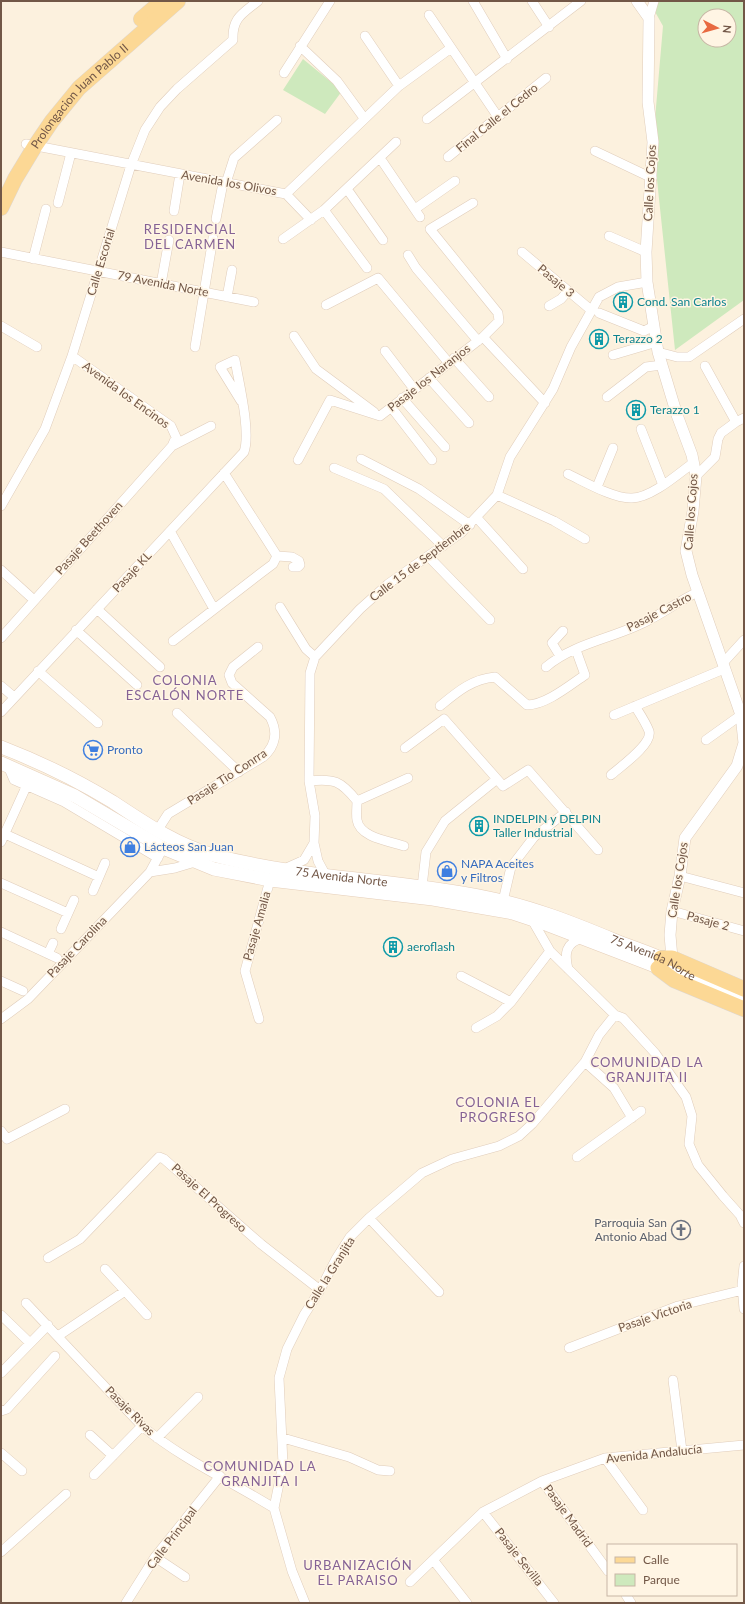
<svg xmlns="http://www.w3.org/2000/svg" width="745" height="1604" viewBox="0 0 745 1604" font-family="Lato,sans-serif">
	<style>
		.green { fill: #cee9bd; fill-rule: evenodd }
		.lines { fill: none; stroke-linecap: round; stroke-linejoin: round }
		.minor-casing { stroke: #e0cdbb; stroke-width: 10 }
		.tertiary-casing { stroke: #e0cdbb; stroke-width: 12 }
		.secondary-casing { stroke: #e5ceb9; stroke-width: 14 }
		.primary-casing { stroke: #ddd7d3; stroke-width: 16 }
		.minor { stroke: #fff; stroke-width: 9 }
		.tertiary { stroke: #fff; stroke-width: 11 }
		.secondary { stroke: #fff; stroke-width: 13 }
		.primary { stroke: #fcd895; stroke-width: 15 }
		.labels { text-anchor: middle; stroke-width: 3; stroke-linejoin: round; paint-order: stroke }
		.street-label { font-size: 12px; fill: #725747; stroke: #fff5e4 }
		.culture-label { font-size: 12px; fill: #0d838f; stroke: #fff5e4; text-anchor: start }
		.shop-label { font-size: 12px; fill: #366cbe; stroke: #fff5e4; text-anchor: start }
		.worship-label { font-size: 12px; fill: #5b616d; stroke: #fff5e4; text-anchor: end }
		.neighbourhood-label { font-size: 13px; letter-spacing: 1px; fill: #856295; stroke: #fff5e4 }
	</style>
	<rect width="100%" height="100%" fill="#fcf1de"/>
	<path class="green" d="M 649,1 L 744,1 L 744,300 L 675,350 L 653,142 L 663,26 ZM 705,16 L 729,16 L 729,40 L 705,40 Z
		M 303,59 L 342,91 L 325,114 L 283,90 Z"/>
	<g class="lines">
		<defs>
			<path id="minor" d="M 473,1 L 507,59
				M 532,1 L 549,27
				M 429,15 L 498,117
				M 649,18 L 654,1
				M 365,36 L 399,86
				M 300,46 L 337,81 L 364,118
				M 284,73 L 330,1
				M 427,119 L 581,1
				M 26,144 L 286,194
				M 595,151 L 652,178
				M 448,157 L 546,78
				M 380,158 L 420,217
				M 226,183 L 234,158 L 277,120
				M 347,189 L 383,240
				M 286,194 L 399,86 L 451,48
				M 286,194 L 311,220
				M 58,203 L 71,153
				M 473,203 L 430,229 L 498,313 L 499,321 L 483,337
				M 415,209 L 455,181
				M 324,210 L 367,268
				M 174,211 L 180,174
				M 216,219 L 223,183
				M 609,236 L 646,252
				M 283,239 L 324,210 L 396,142
				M 1,252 L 254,302
				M 522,252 L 591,310
				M 408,255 L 416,268 L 478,341
				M 33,259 L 46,209
				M 161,284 L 169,240
				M 227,297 L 232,270
				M 326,305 L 378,278 L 448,362
				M 549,306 L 561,299 L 568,291
				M 599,313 L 644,331 L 654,326
				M 1,326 L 37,347
				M 294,336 L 316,369 L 374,412
				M 195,347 L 213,238
				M 385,351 L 414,389
				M 658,352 L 677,357 L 689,357 L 744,319
				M 613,355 L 657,342
				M 454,358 L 489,397
				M 705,366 L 736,422
				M 429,378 L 469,423
				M 607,397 L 646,367 L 662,365
				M 402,398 L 445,447
				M 391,407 L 432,460
				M 380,416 L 483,337 L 545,403
				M 641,429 L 663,485
				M 172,446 L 211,426
				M 361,459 L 419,489 L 470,525
				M 298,460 L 330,400 L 380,416
				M 334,468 L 384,489 L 443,546
				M 224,473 L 277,556
				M 568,474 C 585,482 614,499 632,498 C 651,498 678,474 693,463
				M 696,476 L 715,457 L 718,439 L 721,433 L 736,422 L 744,418
				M 597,487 L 613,448
				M 497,495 L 554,521 L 585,539
				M 1,506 L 45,429 L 72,356 L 131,165 L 145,130 L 160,107 L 177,89 L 233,40 C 232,18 242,14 258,1
				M 477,518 L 523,569
				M 170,531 L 214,609
				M 277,556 L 292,557 L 299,561 L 300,565 L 298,567 L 293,567
				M 428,556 L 490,620
				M 1,570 L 34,600
				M 280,607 L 306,649 L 315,657
				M 97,609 L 160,667
				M 76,630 L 137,685
				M 1,638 L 172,446 L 176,437 L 171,426 L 72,356
				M 173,641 L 261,573 L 273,564 L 277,556
				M 560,656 L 552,643 L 563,631
				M 723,663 L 744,640
				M 546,667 C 574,643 615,638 647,621 C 665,612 680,600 698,592
				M 38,671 L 98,723
				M 1,686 L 14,697
				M 440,706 C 457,692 472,679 495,677 L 527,705 C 546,705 570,685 585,675 L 576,650
				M 1,712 L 244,452 C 251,432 239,383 235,360 L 220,367 L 241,401
				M 177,713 L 239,772
				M 614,715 L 724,669
				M 706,740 L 741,715
				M 405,748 L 444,719 L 497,779
				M 8,766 L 14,780 L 64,802 L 158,858
				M 611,775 C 620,767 653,744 649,731 C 646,723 640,714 635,706
				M 309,781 C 334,778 341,781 357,801 C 357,807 356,814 357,820 C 360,838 390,841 404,846
				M 357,801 L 408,778
				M 157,831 L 168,814 L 263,757 C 276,746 278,732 270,717 L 232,683 L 229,675 L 233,667 L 258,647
				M 5,834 L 99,877
				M 1,842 L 26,787
				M 284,869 L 304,860 L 314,843
				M 150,872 L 175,868 L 195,862
				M 325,874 L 318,861 L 314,843 L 315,816 L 309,781 L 310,673 L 315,657 L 360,609 L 388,584 L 461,533 L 497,495 L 510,457 L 553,389 L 571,347 L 599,297 L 618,287 L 647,282
				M 680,876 L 744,893
				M 1,883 L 68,913
				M 422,887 L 426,852 L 445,821 L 497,779 L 503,786 L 528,770 L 598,850
				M 93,891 L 105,863
				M 503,901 L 511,867 L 534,837 L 566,812
				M 672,911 L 744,931
				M 531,918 L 550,951 L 615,1015 L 623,1018 L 655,1053 L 686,1097 L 692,1116 L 689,1144 L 698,1165 L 723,1196 L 740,1215 L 744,1223
				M 61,929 L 74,900
				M 1,932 L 57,958
				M 48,954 L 53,943
				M 568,969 C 564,953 566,943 582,938
				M 461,976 L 511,1002
				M 1,981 L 23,991
				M 1,1019 L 28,999 L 150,872 L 163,848
				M 259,1019 L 245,971 L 270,880
				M 476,1028 L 497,1016 L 511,1002 L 550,951
				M 585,1062 L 614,1088 L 632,1118
				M 1,1131 L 7,1139 L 65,1109
				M 577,1157 L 641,1111
				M 369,1218 L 439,1292
				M 48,1258 L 80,1239 L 159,1157 L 164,1159 L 261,1244 L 320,1290
				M 744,1266 L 742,1285 L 744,1309
				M 105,1269 L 147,1315
				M 26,1303 L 142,1426 C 182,1459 230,1481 274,1508
				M 1,1315 L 30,1343
				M 58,1336 L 125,1291
				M 569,1348 L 678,1306 L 743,1290
				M 1,1373 L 48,1325
				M 673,1380 L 682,1451
				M 1,1411 L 7,1409 L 55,1356
				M 90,1435 L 113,1456
				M 157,1438 L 198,1397
				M 283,1438 L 349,1457 L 378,1470 L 390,1471
				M 1,1453 L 22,1471
				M 605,1458 L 643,1510
				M 94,1475 L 142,1426
				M 542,1481 L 608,1571
				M 483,1512 L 554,1603
				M 1,1552 L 66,1494
				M 155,1557 L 185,1577
				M 434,1561 L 467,1603
				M 410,1582 L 483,1512 L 542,1481 L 605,1458 L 744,1445
				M 626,1595 L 631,1603
				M 126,1603 L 155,1557 L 220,1476
				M 305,1603 L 292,1571 L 274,1508 L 283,1464 L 279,1378 L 287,1349 L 304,1315 L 320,1290 L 336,1259 L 350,1237 L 369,1218 L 422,1173 L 452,1159 L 499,1146 L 519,1136 L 532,1124 L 585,1062 L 599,1035 L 615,1015"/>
			<path id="tertiary" d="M 637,1 L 649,18 L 648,102 L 653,142 L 646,252 L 647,282 L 658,352 L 677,415 L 692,455 L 696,476 L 693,511 L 686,551 L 692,575 L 741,715 L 744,743 L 737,766 L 685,838 L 680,876 L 672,911 L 670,935 L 672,958"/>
			<g id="secondary">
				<path id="s1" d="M 1,747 C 40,762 77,780 113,802 C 145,823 175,844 213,855 C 303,879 398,879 489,898 C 533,907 573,923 614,940 C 638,950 667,957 687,974 L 744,998"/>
				<path d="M 1,763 L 75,796 L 163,848 L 214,869 L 270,880 L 433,899 L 513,913 L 543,923 L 668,971"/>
			</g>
			<g id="primary">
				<path d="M 141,19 L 162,1"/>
				<path id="s2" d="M 1,208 L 15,179 L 35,146 L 52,121 L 79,88 L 178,1"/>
				<path d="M 661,958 L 672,958 L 744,989"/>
				<path d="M 658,968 L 674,980 L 744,1009"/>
			</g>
		</defs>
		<use href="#minor" class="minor-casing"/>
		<use href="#tertiary" class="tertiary-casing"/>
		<use href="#secondary" class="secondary-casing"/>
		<use href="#primary" class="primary-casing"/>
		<use href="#minor" class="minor"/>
		<use href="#tertiary" class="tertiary"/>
		<use href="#secondary" class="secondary"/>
		<use href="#primary" class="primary"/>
	</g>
	<defs>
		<symbol id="building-ring" viewBox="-11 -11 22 22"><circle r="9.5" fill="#fff5e4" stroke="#0f9aa8" stroke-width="1.5"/><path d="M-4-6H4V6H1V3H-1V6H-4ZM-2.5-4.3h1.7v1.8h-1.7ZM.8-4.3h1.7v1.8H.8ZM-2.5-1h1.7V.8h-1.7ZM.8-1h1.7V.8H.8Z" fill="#0f9aa8"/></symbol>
		<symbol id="supermarket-ring" viewBox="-11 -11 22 22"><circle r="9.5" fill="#fff5e4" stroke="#3f7fe0" stroke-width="1.5"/><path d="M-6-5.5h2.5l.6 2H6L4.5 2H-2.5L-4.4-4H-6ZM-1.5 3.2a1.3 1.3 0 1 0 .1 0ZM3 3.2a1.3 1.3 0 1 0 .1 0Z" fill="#3f7fe0"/></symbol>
		<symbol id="shop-ring" viewBox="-11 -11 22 22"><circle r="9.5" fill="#fff5e4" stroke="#3f7fe0" stroke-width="1.5"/><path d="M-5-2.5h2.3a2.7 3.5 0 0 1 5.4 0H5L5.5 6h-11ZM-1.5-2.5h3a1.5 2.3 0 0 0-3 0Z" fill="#3f7fe0"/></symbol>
		<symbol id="church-ring" viewBox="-11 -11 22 22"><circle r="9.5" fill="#fff5e4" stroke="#6b7280" stroke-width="1.5"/><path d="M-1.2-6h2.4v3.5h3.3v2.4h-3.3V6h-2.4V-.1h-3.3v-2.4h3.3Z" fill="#6b7280"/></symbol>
	</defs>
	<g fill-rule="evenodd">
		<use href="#building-ring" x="612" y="291" width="22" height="22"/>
		<use href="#building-ring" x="588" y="328" width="22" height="22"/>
		<use href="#building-ring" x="625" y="399" width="22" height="22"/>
		<use href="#supermarket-ring" x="82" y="739" width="22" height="22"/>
		<use href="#building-ring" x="468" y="815" width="22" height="22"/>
		<use href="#shop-ring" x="119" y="836" width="22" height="22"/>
		<use href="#shop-ring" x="436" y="860" width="22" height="22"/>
		<use href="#building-ring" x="382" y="936" width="22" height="22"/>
		<use href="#church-ring" x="670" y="1219" width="22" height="22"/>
	</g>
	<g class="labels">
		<g class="street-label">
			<text dy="4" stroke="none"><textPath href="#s2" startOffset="138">Prolongacion Juan Pablo II</textPath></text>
			<text transform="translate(497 118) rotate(-39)" y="4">Final Calle el Cedro</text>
			<text transform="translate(229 183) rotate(10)" y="4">Avenida los Olivos</text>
			<text transform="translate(650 183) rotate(-87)" y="4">Calle los Cojos</text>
			<text transform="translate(101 262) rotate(-73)" y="4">Calle Escorial</text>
			<text transform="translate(556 281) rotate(40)" y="4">Pasaje 3</text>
			<text transform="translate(163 284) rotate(11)" y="4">79 Avenida Norte</text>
			<text transform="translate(429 378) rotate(-38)" y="4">Pasaje los Naranjos</text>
			<text transform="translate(126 395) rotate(36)" y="4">Avenida los Encinos</text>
			<text transform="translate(691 512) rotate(-86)" y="4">Calle los Cojos</text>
			<text transform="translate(89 538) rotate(-48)" y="4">Pasaje Beethoven</text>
			<text transform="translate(420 562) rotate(-37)" y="4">Calle 15 de Septiembre</text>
			<text transform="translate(132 572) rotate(-47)" y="4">Pasaje KL</text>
			<text transform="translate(659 612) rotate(-27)" y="4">Pasaje Castro</text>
			<text transform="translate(227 777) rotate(-33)" y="4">Pasaje Tio Conrra</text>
			<text dy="4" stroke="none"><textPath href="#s1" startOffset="369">75 Avenida Norte</textPath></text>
			<text transform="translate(678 880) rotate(-81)" y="4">Calle los Cojos</text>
			<text transform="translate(708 921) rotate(15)" y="4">Pasaje 2</text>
			<text transform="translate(257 926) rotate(-74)" y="4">Pasaje Amalia</text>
			<text transform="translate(77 947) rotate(-46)" y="4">Pasaje Carolina</text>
			<text dy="4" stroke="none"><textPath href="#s1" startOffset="693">75 Avenida Norte</textPath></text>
			<text transform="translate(209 1198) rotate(42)" y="4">Pasaje El Progreso</text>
			<text transform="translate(330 1273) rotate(-58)" y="4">Calle la Granjita</text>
			<text transform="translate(655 1316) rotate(-19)" y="4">Pasaje Victoria</text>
			<text transform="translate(130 1411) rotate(45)" y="4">Pasaje Rivas</text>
			<text transform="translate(654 1454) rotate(-6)" y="4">Avenida Andalucía</text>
			<text transform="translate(568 1516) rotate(54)" y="4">Pasaje Madrid</text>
			<text transform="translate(172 1538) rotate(-53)" y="4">Calle Principal</text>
			<text transform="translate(519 1557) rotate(52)" y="4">Pasaje Sevilla</text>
		</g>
		<g class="culture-label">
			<text x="637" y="306">Cond. San Carlos</text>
			<text x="613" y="343">Terazzo 2</text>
			<text x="650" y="414">Terazzo 1</text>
			<text x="493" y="823">INDELPIN y DELPIN<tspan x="493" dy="14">Taller Industrial</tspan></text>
			<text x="407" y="951">aeroflash</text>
		</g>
		<g class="shop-label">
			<text x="107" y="754">Pronto</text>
			<text x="144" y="851">Lácteos San Juan</text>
			<text x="461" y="868">NAPA Aceites<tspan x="461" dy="14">y Filtros</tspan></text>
		</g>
		<g class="worship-label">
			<text x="667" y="1227">Parroquia San<tspan x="667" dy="14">Antonio Abad</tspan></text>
		</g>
		<g class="neighbourhood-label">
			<text x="190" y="234">RESIDENCIAL<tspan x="190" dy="15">DEL CARMEN</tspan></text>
			<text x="185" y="685">COLONIA<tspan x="185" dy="15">ESCALÓN NORTE</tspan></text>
			<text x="647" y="1067">COMUNIDAD LA<tspan x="647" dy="15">GRANJITA II</tspan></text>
			<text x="498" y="1107">COLONIA EL<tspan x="498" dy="15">PROGRESO</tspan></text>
			<text x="260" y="1471">COMUNIDAD LA<tspan x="260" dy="15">GRANJITA I</tspan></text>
			<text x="358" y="1570">URBANIZACIÓN<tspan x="358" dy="15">EL PARAISO</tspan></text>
		</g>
	</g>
	<rect width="745" height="1604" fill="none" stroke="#725747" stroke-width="4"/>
	<rect x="607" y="1544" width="130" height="52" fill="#fff5e4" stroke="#c7b6a5"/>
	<rect x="615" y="1557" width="20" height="6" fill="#fcd895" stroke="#c7b6a5"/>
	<text x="643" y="1564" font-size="12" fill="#725747">Calle</text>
	<rect x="615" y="1574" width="20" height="12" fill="#cee9bd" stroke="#c7b6a5"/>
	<text x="643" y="1584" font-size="12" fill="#725747">Parque</text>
	<g transform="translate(717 28) rotate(96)"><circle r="19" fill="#fff5e4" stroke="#c7b6a5"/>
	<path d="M0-3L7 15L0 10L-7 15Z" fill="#e86a41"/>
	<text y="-6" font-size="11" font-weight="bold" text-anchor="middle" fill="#725747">N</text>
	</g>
</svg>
